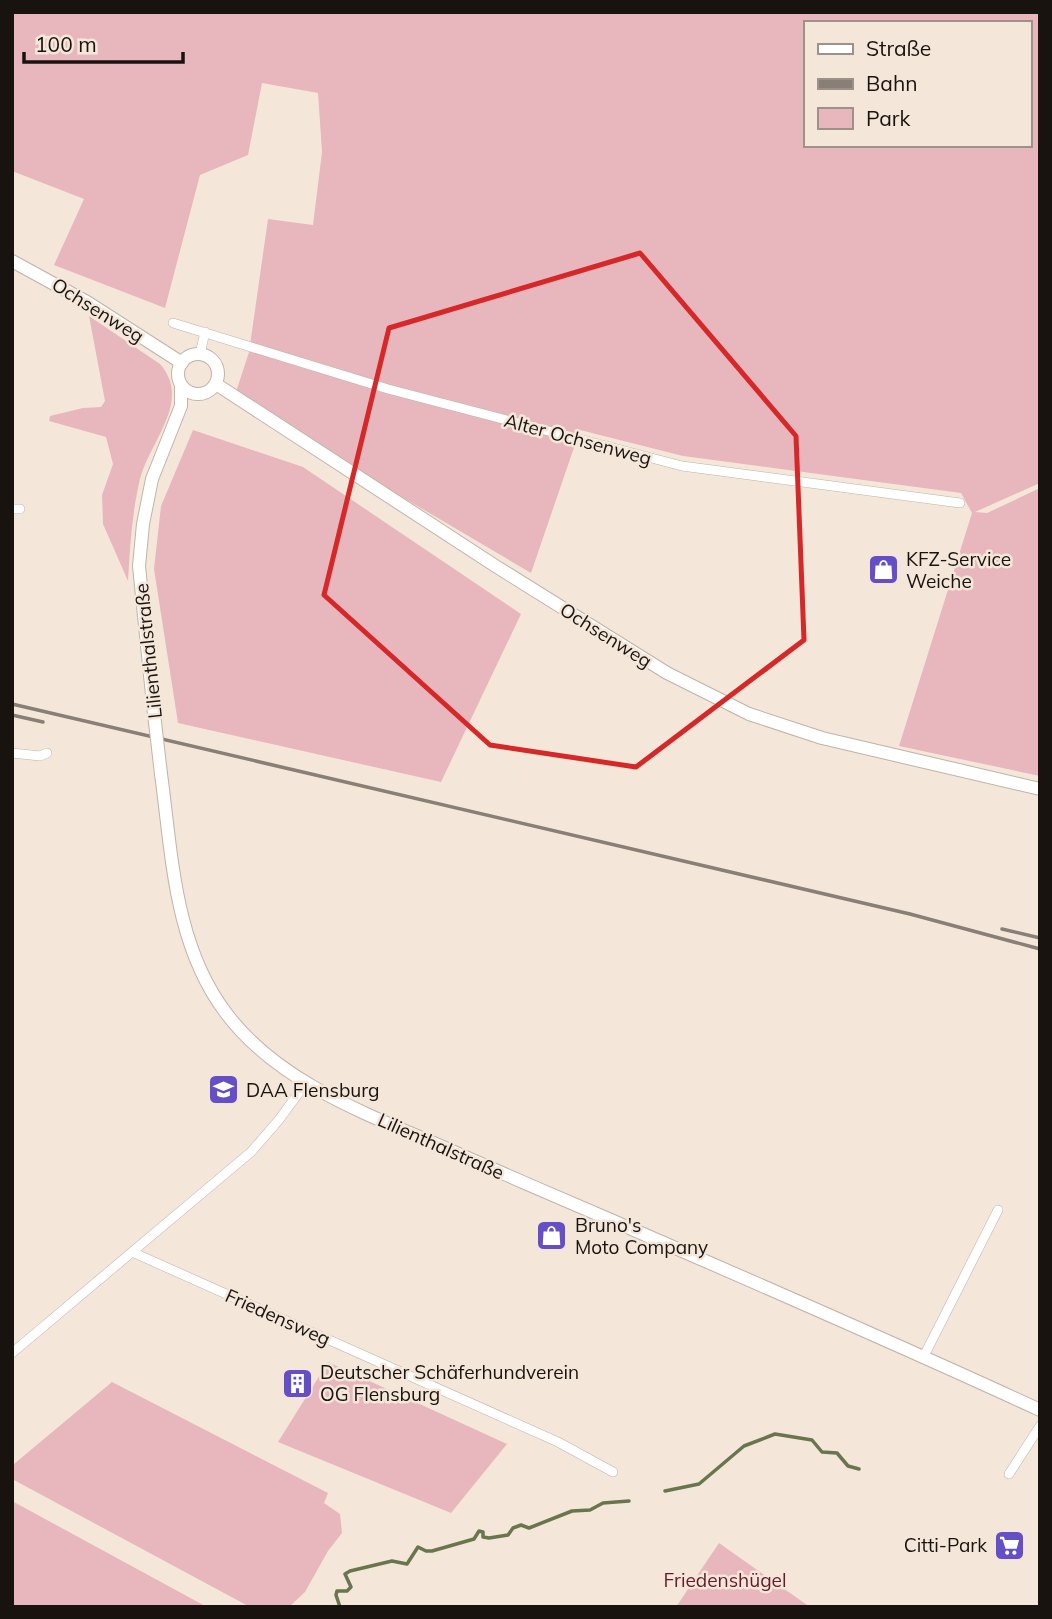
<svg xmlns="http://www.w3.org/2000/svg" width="1052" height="1619" viewBox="0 0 1052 1619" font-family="Mulish,sans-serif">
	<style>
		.green { fill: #e8b7bd; fill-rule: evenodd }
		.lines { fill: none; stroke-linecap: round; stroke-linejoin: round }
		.stream { stroke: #69764d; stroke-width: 3.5 }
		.street-casing { stroke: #c0b3a7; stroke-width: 10 }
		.secondary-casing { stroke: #c0b3a7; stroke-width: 14 }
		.street { stroke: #fff; stroke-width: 9 }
		.secondary { stroke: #fff; stroke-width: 12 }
		.rail { stroke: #887f77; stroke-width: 3.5 }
		.secondary-bridge-casing { stroke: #c0b3a7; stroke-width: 14; stroke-linecap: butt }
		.secondary-bridge { stroke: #fff; stroke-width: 12 }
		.marked { fill: none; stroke: #d62828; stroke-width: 5; stroke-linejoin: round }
		.labels { text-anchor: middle; stroke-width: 5; stroke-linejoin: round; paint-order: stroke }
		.street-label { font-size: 19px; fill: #18130f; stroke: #f4e7da }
		.poi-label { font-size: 19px; fill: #18130f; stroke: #f4e7da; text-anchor: start }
		.park-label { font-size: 19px; fill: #67182b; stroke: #f4e7da }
	</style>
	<rect width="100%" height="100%" fill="#f4e7da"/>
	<path class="green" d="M 12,12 L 1040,12 L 1040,483 L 975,512 L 987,513 L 1040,488 L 1040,776 L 899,746 L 972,513 L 961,493 L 683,456 L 580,430 L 531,573 L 397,494 L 236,392 L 249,352 L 268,219 L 313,225 L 322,152 L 318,93 L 262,83 L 248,155 L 200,175 L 165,308 L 54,265 L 84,199 L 12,171 ZM 805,23 L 1029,23 L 1029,145 L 805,145 Z
		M 89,316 L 160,364 C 167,372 172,382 172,393 C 173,420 147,452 140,479 C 132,512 130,547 128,581 L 103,524 L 102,495 L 113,464 L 106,437 L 49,421 L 50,416 L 83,408 L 101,407 L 105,401 Z
		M 193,430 L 303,467 L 521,614 L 441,782 L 178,723 L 154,569 L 161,506 Z
		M 328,1362 L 507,1444 L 451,1513 L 278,1442 Z
		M 112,1382 L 328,1493 L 324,1503 L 340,1514 L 342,1533 L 328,1551 L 305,1592 L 289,1607 L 250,1607 L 12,1479 L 14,1464 Z
		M 12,1501 L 207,1607 L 12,1607 Z
		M 719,1543 L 810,1607 L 676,1607 Z"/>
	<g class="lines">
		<path class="stream" d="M 665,1491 L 699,1484 L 744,1446 L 775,1434 L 812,1440 L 822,1452 L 837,1453 L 848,1466 L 859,1469
			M 340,1607 L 336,1595 L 337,1591 L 347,1591 L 351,1587 L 345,1574 L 350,1571 L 392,1561 L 407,1564 L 418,1547 L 426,1551 L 432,1551 L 474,1539 L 479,1531 L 483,1532 L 483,1537 L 489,1538 L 508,1535 L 513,1528 L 521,1525 L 529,1528 L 572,1511 L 590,1510 L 603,1503 L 629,1501"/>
		<defs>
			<path id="street" d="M 173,323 L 388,389 L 682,466 L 960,503
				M 200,354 L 205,332
				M 12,509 L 20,509
				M 12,753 L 40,756 L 47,753
				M 132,1252 L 558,1442 L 613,1472
				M 12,1353 L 251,1152 L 278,1121 L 306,1083
				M 924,1356 L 998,1210
				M 1009,1474 L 1040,1426"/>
			<path id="secondary" d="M 12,261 L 87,302 L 182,363
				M178 374a20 20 0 1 1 40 0a20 20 0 1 1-40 0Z
				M 216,384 L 497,567 L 667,673 L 749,714 L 822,738 L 1040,789
				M 153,705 L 139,566 L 143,524 L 152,479 L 181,406 L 181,385
				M 161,774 C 172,854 174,945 226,1013 C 276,1080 361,1112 436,1144 C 490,1168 543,1191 597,1214 C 745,1278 893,1342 1040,1410"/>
		</defs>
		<use href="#street" class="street-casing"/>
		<use href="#secondary" class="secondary-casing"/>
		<use href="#street" class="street"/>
		<use href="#secondary" class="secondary"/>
		<path class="rail" d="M 12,704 L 910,914 L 1040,949
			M 12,715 L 43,722
			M 1002,929 L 1040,938"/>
		<defs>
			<path id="secondary-bridge" d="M 153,705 L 161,774"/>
		</defs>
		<use href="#secondary-bridge" class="secondary-bridge-casing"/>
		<use href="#secondary-bridge" class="secondary-bridge"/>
	</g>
	<path class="marked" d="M 640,253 L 796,436 L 804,640 L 636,767 L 490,745 L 324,595 L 389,328 Z"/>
	<defs>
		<symbol id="shop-square" viewBox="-11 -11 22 22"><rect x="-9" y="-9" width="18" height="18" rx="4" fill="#644fc8" stroke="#f4e7da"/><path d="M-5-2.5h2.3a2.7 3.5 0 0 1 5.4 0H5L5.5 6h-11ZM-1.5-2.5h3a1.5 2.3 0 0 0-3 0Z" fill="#fff"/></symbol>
		<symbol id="school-square" viewBox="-11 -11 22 22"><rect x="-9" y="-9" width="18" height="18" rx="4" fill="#644fc8" stroke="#f4e7da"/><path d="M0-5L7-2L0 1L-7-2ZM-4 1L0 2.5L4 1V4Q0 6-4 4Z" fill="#fff"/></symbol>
		<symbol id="building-square" viewBox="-11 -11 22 22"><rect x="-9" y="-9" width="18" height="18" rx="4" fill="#644fc8" stroke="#f4e7da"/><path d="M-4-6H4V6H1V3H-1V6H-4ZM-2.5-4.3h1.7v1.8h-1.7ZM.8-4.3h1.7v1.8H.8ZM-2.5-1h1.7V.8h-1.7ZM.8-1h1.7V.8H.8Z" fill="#fff"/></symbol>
		<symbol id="supermarket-square" viewBox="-11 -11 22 22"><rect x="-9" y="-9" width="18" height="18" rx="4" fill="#644fc8" stroke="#f4e7da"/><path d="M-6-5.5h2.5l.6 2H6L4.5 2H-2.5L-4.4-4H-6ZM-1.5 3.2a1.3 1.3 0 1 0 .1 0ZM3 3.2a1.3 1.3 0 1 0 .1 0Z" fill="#fff"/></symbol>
	</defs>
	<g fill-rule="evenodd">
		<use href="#shop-square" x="866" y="552" width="35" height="35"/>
		<use href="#school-square" x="206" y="1072" width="35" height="35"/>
		<use href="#shop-square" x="534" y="1218" width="35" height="35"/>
		<use href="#building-square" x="280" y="1366" width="35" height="35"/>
		<use href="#supermarket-square" x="992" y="1528" width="35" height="35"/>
	</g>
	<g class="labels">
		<g class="street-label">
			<text transform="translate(98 310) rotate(32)" y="7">Ochsenweg</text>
			<text transform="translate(578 439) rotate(15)" y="7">Alter Ochsenweg</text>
			<text transform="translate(606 635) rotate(32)" y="7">Ochsenweg</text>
			<text transform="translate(148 651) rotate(-96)" y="7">Lilienthalstraße</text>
			<text transform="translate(441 1146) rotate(24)" y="7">Lilienthalstraße</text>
			<text transform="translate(278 1317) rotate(24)" y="7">Friedensweg</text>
		</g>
		<g class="poi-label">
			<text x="906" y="566">KFZ-Service<tspan x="906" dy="22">Weiche</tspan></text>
			<text x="246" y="1097">DAA Flensburg</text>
			<text x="575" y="1232">Bruno's<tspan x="575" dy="22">Moto Company</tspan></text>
			<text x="320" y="1379">Deutscher Schäferhundverein<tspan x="320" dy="22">OG Flensburg</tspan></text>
			<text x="987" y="1552" text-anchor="end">Citti-Park</text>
		</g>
		<g class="park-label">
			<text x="725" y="1587">Friedenshügel</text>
		</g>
	</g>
	<rect width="1052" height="1619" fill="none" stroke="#18130f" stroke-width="28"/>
	<rect x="804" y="21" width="228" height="126" fill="#f4e7da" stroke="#9c9289" stroke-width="2"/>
	<rect x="818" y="44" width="35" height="10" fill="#ffffff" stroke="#9c9289" stroke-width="2"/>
	<text x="866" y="56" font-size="21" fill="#18130f">Straße</text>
	<rect x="818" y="79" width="35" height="10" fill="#887f77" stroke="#9c9289" stroke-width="2"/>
	<text x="866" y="91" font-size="21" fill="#18130f">Bahn</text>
	<rect x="818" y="108" width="35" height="21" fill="#e8b7bd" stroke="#9c9289" stroke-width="2"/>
	<text x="866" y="126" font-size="21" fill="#18130f">Park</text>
	<path d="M24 52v10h159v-10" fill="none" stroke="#18130f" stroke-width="3.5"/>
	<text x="35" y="52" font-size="21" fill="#18130f" stroke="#f4e7da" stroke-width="5" paint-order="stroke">100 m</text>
</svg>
